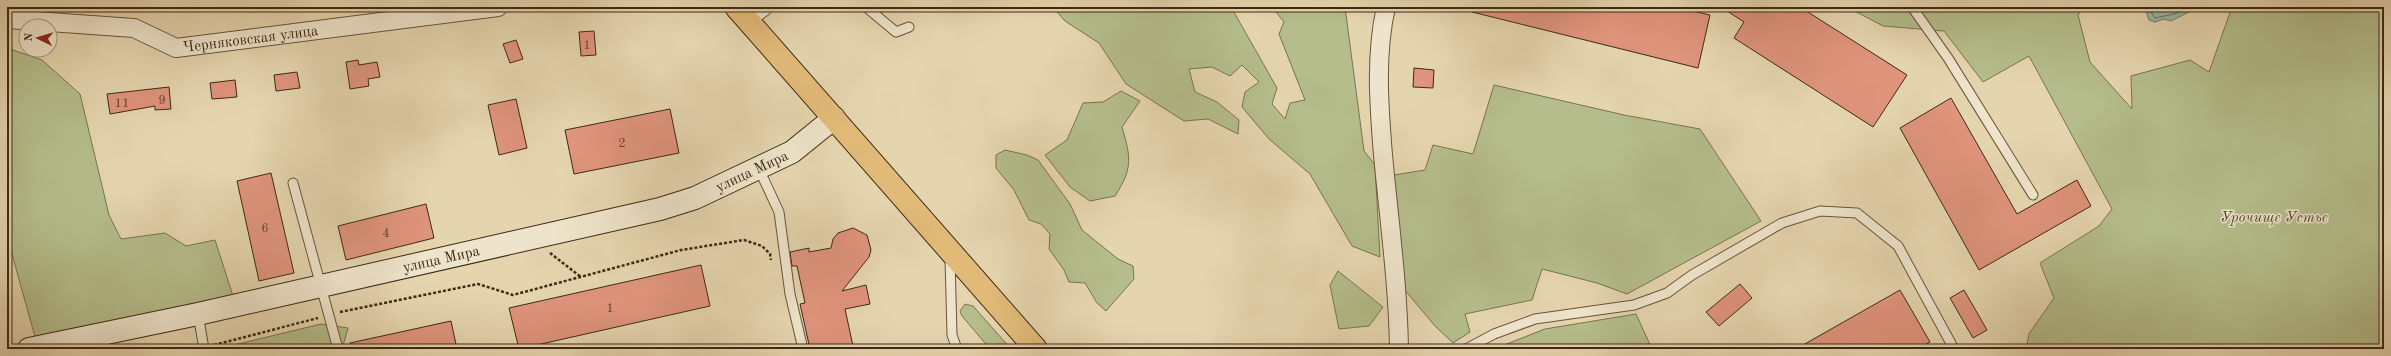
<svg xmlns="http://www.w3.org/2000/svg" width="2391" height="356" viewBox="0 0 2391 356" font-family="'Old Standard TT',serif">
	<style>
		.green { fill: #b4bd8b; stroke: #797350 }
		.water { fill: #96b9a8; stroke: #737f6d }
		.lines { fill: none; stroke-linecap: round; stroke-linejoin: round }
		.shore { stroke: #6a715e; stroke-width: 1 }
		.building { fill: #df947c; stroke: #3e2915 }
		.lane-casing { stroke: #68543c; stroke-width: 11 }
		.street-casing { stroke: #68543c; stroke-width: 20 }
		.secondary-casing { stroke: #3e2915; stroke-width: 24 }
		.highway-casing { stroke: #3e2915; stroke-width: 24 }
		.path { stroke: #3e2915; stroke-width: 2.5; stroke-dasharray: 3 2; stroke-linecap: butt }
		.lane { stroke: #eee4cb; stroke-width: 9 }
		.street { stroke: #eee4cb; stroke-width: 18 }
		.secondary { stroke: #eee4cb; stroke-width: 22 }
		.highway { stroke: #e2ba78; stroke-width: 22 }
		.labels { text-anchor: middle; stroke-width: 3; stroke-linejoin: round; paint-order: stroke }
		.number-label { font-size: 13px; fill: #66442f }
		.street-label { font-size: 15px; fill: #3e2915; stroke: #eee4cb }
		.park-label { font-size: 15px; font-style: italic; fill: #56472d; stroke: #eee4cb }
	</style>
	<rect width="100%" height="100%" fill="#e5d5af"/>
	<filter id="stains"><feTurbulence type="fractalNoise" baseFrequency=".005" numOctaves="4"/><feColorMatrix values="0 0 0 0 .2 0 0 0 0 .09 0 0 0 0 .02 0 0 0 .5 -.17"/></filter>
	<radialGradient id="worn" r=".72"><stop offset=".6" stop-color="#630" stop-opacity="0"/><stop offset="1" stop-color="#630" stop-opacity=".3"/></radialGradient>
	<path class="green" d="M 1053,7 L 1231,7 L 1277,88 L 1272,104 L 1285,119 L 1290,103 L 1305,100 L 1279,34 L 1284,22 L 1272,7 L 1345,7 L 1364,151 L 1375,165 L 1380,257 L 1352,246 L 1310,174 L 1269,139 L 1242,107 L 1245,92 L 1259,82 L 1242,65 L 1230,76 L 1212,67 L 1189,69 L 1195,92 L 1217,102 L 1239,120 L 1238,134 L 1208,119 L 1184,121 L 1126,84 L 1099,43 L 1065,21 Z
		M 1847,7 L 2084,7 L 2078,15 L 2090,62 L 2132,109 L 2131,76 L 2190,60 L 2209,72 L 2232,7 L 2384,7 L 2384,349 L 2026,349 L 2029,334 L 2054,298 L 2040,263 L 2099,226 L 2112,209 L 2029,56 L 1983,82 L 1944,31 L 1883,26 Z
		M 7,48 L 42,60 L 80,94 L 109,215 L 121,239 L 165,233 L 186,246 L 215,240 L 233,296 L 35,337 L 7,236 Z
		M 1494,85 L 1624,115 L 1700,129 L 1761,221 L 1627,294 L 1597,283 L 1542,269 L 1532,300 L 1465,314 L 1470,332 L 1453,343 L 1435,326 L 1404,289 L 1394,175 L 1425,170 L 1433,145 L 1473,154 Z
		M 1121,91 L 1140,101 L 1122,127 C 1131,158 1133,168 1115,196 L 1090,201 L 1070,187 L 1045,155 L 1067,140 L 1083,103 L 1103,102 Z
		M 1005,150 L 1027,155 L 1038,160 L 1070,204 L 1082,230 L 1118,259 L 1133,266 L 1134,279 L 1106,311 L 1097,303 L 1085,283 L 1069,282 L 1064,270 L 1049,249 L 1050,234 L 1041,224 L 1029,220 L 1014,190 L 996,168 L 996,155 Z
		M 1338,271 L 1383,307 L 1369,326 L 1339,329 L 1330,285 Z
		M 965,304 L 973,306 L 1011,349 L 990,349 L 962,316 L 960,311 Z
		M 1636,314 L 1652,349 L 1494,349 L 1545,329 Z
		M 321,324 L 348,328 L 342,349 L 313,347 L 234,349 L 234,345 Z"/>
	<path class="water" d="M 2142,7 L 2186,7 L 2189,12 L 2171,21 L 2164,19 L 2155,22 L 2149,20 L 2146,11 Z"/>
	<g class="lines">
		<path class="shore" d="M 2148,7 L 2155,18 C 2165,15 2172,16 2182,11 L 2183,7"/>
	</g>
	<path class="building" d="M 1472,7 L 1676,7 L 1710,15 L 1698,68 L 1472,12 Z
		M 1721,7 L 1800,7 L 1907,75 L 1873,127 L 1734,38 L 1744,22 Z
		M 594,31 L 596,55 L 581,56 L 579,32 Z
		M 516,40 L 523,59 L 510,63 L 503,44 Z
		M 358,60 L 359,65 L 377,62 L 380,77 L 368,79 L 369,86 L 350,89 L 346,62 Z
		M 1414,68 L 1434,70 L 1433,88 L 1413,87 Z
		M 297,72 L 300,88 L 276,91 L 274,75 Z
		M 235,80 L 237,97 L 212,99 L 210,83 Z
		M 169,87 L 171,109 L 155,110 L 155,106 L 110,114 L 107,94 Z
		M 1951,98 L 2017,214 L 2077,180 L 2091,206 L 1979,270 L 1900,128 Z
		M 516,99 L 527,148 L 499,155 L 488,105 Z
		M 670,109 L 679,153 L 574,174 L 565,130 Z
		M 271,173 L 294,273 L 259,281 L 237,181 Z
		M 426,204 L 434,238 L 346,260 L 338,226 Z
		M 853,228 L 867,235 L 871,250 L 869,257 L 842,291 L 866,285 L 870,304 L 845,309 L 853,346 L 841,349 L 810,349 L 800,304 L 805,303 L 797,266 L 792,266 L 790,252 L 809,248 L 809,252 L 831,248 L 833,239 L 838,233 Z
		M 701,265 L 710,306 L 519,349 L 509,308 Z
		M 1740,284 L 1752,298 L 1719,326 L 1706,312 Z
		M 1900,290 L 1930,342 L 1917,349 L 1796,349 Z
		M 1964,290 L 1987,330 L 1973,338 L 1950,298 Z
		M 451,321 L 457,349 L 351,349 L 350,343 Z"/>
	<g class="lines">
		<defs>
			<path id="lane" d="M 866,7 L 896,32 L 909,27
				M 1912,7 L 1948,58 L 2033,195
				M 759,169 L 779,212 L 790,294 L 803,349
				M 293,183 L 338,349
				M 950,258 L 952,335 L 957,349
				M 198,314 L 204,349
				M 1466,349 L 1494,334 L 1535,319 L 1634,305 L 1667,293 L 1692,275 L 1782,223 L 1820,211 L 1857,213 L 1898,246 L 1954,349"/>
			<g id="street">
				<path d="M 1386,7 C 1375,55 1379,106 1383,155 C 1389,219 1398,285 1399,349"/>
				<path id="s1" d="M 7,19 L 134,28 L 176,48 L 498,7"/>
				<path d="M 747,19 L 763,7"/>
			</g>
			<g id="secondary">
				<path id="s2" d="M 29,349 L 198,314 L 660,209 L 695,198 L 792,152 L 834,118"/>
			</g>
			<path id="highway" d="M 736,7 L 1036,349"/>
		</defs>
		<use href="#lane" class="lane-casing"/>
		<use href="#street" class="street-casing"/>
		<use href="#secondary" class="secondary-casing"/>
		<use href="#highway" class="highway-casing"/>
		<path class="path" d="M 550,253 L 581,277
			M 340,312 L 478,284 L 513,295 L 681,250 L 744,240 L 762,246 L 770,254 L 771,260
			M 214,345 L 318,318"/>
		<use href="#lane" class="lane"/>
		<use href="#street" class="street"/>
		<use href="#secondary" class="secondary"/>
		<use href="#highway" class="highway"/>
	</g>
	<g class="labels">
		<g class="number-label">
			<text x="587" y="49">1</text>
			<text x="162" y="104">9</text>
			<text x="122" y="107">11</text>
			<text x="622" y="147">2</text>
			<text x="265" y="232">6</text>
			<text x="386" y="237">4</text>
			<text x="610" y="312">1</text>
		</g>
		<g class="street-label">
			<text dy="5" stroke="none"><textPath href="#s1" startOffset="249">Черняковская улица</textPath></text>
			<text dy="5" stroke="none"><textPath href="#s2" startOffset="746">улица Мира</textPath></text>
			<text dy="5" stroke="none"><textPath href="#s2" startOffset="422">улица Мира</textPath></text>
		</g>
		<g class="park-label">
			<text x="2274" y="222">Урочище Устье</text>
		</g>
	</g>
	<rect width="2391" height="356" fill="none" stroke="#e5d5af" stroke-width="24"/>
	<rect x="8" y="8" width="2375" height="340" fill="none" stroke="#3e2915" stroke-width="2"/>
	<rect x="12" y="12" width="2367" height="332" fill="none" stroke="#3e2915"/>
	<g transform="translate(38 38) rotate(275)"><circle r="19" fill="#eee4cb" stroke="#a89982"/>
	<path d="M0-3L7 15L0 10L-7 15Z" fill="#8f2418"/>
	<text y="-6" font-size="11" font-weight="bold" text-anchor="middle" fill="#3e2915">N</text>
	</g>
	<rect width="100%" height="100%" filter="url(#stains)"/>
	<rect width="100%" height="100%" fill="url(#worn)"/>
</svg>
